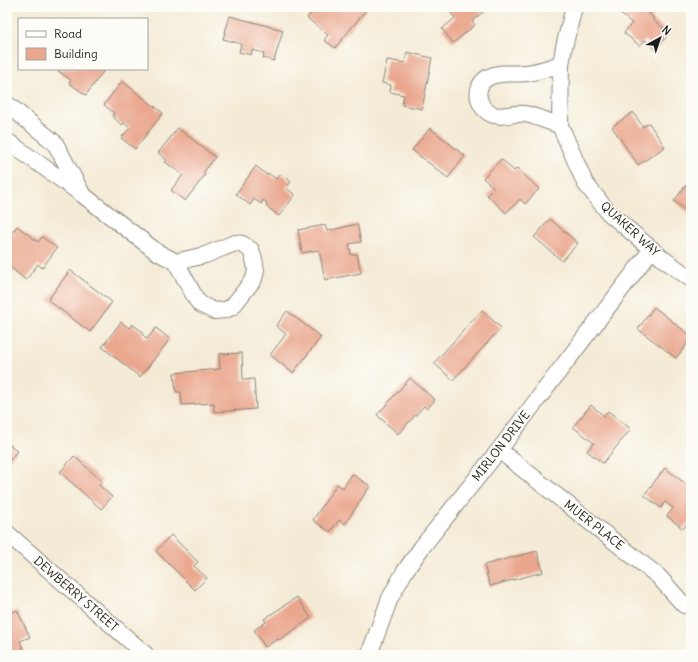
<svg xmlns="http://www.w3.org/2000/svg" width="698" height="662" viewBox="0 0 698 662" font-family="Delius,sans-serif">
	<style>
		.building { fill: #eaa78e }
		.lines { fill: none; stroke-linecap: round; stroke-linejoin: round }
		.minor-casing { stroke: #888479; stroke-width: 18 }
		.minor { stroke: #fff; stroke-width: 16 }
		.labels { text-anchor: middle; stroke-width: 3.5; stroke-linejoin: round; paint-order: stroke }
		.street-label { font-size: 12px; fill: #1c1c1c; stroke: #fdfcf7 }
	</style>
	<rect width="100%" height="100%" fill="#fdfcf7"/>
	<filter id="ink" filterUnits="userSpaceOnUse"><feTurbulence type="fractalNoise" baseFrequency=".025" numOctaves="2"/><feDisplacementMap in="SourceGraphic" scale="8" xChannelSelector="R" yChannelSelector="G"/><feConvolveMatrix kernelMatrix="1 2 1 2 8 2 1 2 1" color-interpolation-filters="sRGB"/></filter>
	<filter id="wash" filterUnits="userSpaceOnUse"><feTurbulence type="fractalNoise" baseFrequency=".012" numOctaves="4" result="noise"/><feDisplacementMap in="SourceGraphic" scale="16" xChannelSelector="R" yChannelSelector="G"/><feGaussianBlur stdDeviation="0.9" result="paint"/><feColorMatrix in="noise" values="0 0 0 0 0 0 0 0 0 0 0 0 0 0 0 0 0 1.4 0 .05"/><feComposite in="paint" operator="in"/></filter>
	<g filter="url(#wash)">
		<rect width="100%" height="100%" fill="#f4ebd6"/>
		<g id="blocks">
			<path class="building" d="M 316,7 L 363,7 L 366,10 L 335,48 L 324,40 L 328,35 L 307,18 Z
				M 454,7 L 489,7 L 472,21 L 475,25 L 453,43 L 442,29 L 455,18 L 449,11 Z
				M 622,7 L 641,7 L 654,18 L 652,19 L 669,33 L 656,50 L 645,40 L 640,46 L 624,33 L 632,23 L 618,12 Z
				M 230,16 L 283,30 L 274,61 L 263,58 L 264,53 L 252,50 L 251,55 L 239,52 L 241,44 L 223,39 Z
				M 407,52 L 432,58 L 422,109 L 402,105 L 404,95 L 390,92 L 391,85 L 382,83 L 387,60 L 405,63 Z
				M 60,69 L 105,69 L 86,95 L 69,83 L 71,80 L 58,71 Z
				M 122,81 L 163,113 L 135,149 L 121,138 L 130,128 L 124,123 L 122,125 L 112,116 L 114,113 L 104,105 Z
				M 633,112 L 643,127 L 649,123 L 665,147 L 638,165 L 612,127 Z
				M 178,128 L 215,157 L 203,173 L 205,175 L 185,201 L 171,190 L 183,175 L 165,162 L 167,160 L 158,153 Z
				M 430,128 L 465,156 L 448,178 L 412,150 Z
				M 501,159 L 514,171 L 517,168 L 539,189 L 525,204 L 520,199 L 506,213 L 487,195 L 494,188 L 483,178 Z
				M 256,166 L 267,175 L 268,173 L 276,179 L 280,174 L 282,176 L 284,175 L 291,182 L 286,188 L 295,195 L 279,216 L 266,206 L 267,203 L 263,200 L 261,204 L 254,199 L 250,205 L 236,194 Z
				M 686,185 L 691,189 L 691,215 L 674,201 Z
				M 550,219 L 578,243 L 562,261 L 534,237 Z
				M 357,224 L 361,242 L 349,244 L 351,255 L 357,254 L 361,273 L 325,280 L 319,250 L 302,253 L 298,230 L 325,225 L 327,231 Z
				M 17,226 L 38,242 L 42,237 L 57,248 L 42,268 L 38,264 L 26,280 L 7,265 L 7,239 Z
				M 70,270 L 112,302 L 90,332 L 48,300 Z
				M 654,307 L 691,336 L 691,339 L 676,358 L 638,329 Z
				M 482,310 L 501,328 L 453,380 L 434,363 Z
				M 287,311 L 321,337 L 293,373 L 270,355 L 286,334 L 276,326 Z
				M 121,322 L 129,328 L 132,324 L 143,332 L 142,334 L 147,339 L 156,328 L 170,339 L 140,377 L 102,347 Z
				M 242,353 L 243,380 L 254,379 L 256,409 L 214,412 L 214,403 L 182,405 L 181,392 L 176,392 L 174,373 L 220,369 L 219,354 Z
				M 410,378 L 435,400 L 427,409 L 424,406 L 398,434 L 377,415 Z
				M 591,405 L 604,416 L 608,411 L 631,429 L 603,463 L 587,451 L 594,443 L 573,427 Z
				M 7,442 L 17,451 L 7,464 Z
				M 74,456 L 102,481 L 99,485 L 112,497 L 101,509 L 60,472 Z
				M 665,468 L 691,488 L 691,518 L 683,529 L 667,516 L 673,508 L 665,502 L 661,508 L 644,495 Z
				M 352,474 L 370,486 L 345,524 L 339,520 L 330,532 L 313,520 L 337,484 L 343,488 Z
				M 171,535 L 198,562 L 194,566 L 207,578 L 195,590 L 156,551 Z
				M 537,551 L 543,572 L 490,586 L 484,565 Z
				M 297,597 L 311,618 L 279,640 L 278,639 L 265,647 L 254,630 L 266,622 L 264,619 Z
				M 17,610 L 30,637 L 20,641 L 25,653 L 20,655 L 7,655 L 7,615 Z"/>
		</g>
	</g>
	<g filter="url(#ink)">
		<use href="#blocks" fill-opacity="0" stroke="#888479" stroke-width="1"/>
		<g class="lines">
			<defs>
				<path id="minor" d="M 574,7 L 564,47 L 561,64 L 560,125 L 585,183 L 609,213 L 662,258 L 691,279
					M 7,104 L 55,143 L 81,192
					M 560,125 C 548,122 536,116 525,114 C 515,112 503,118 494,115 C 477,110 472,85 489,77 C 501,71 513,75 526,73 C 538,72 550,67 561,64
					M 7,141 L 83,195 L 157,252 L 176,262 L 196,299 L 200,304 L 214,311 L 225,310 L 232,307 L 254,279 L 256,270 L 254,259 L 251,250 L 242,244 L 235,243 L 205,255 L 176,262
					M 499,450 L 658,576 L 684,605
					M 7,533 L 146,655
					M 369,655 L 390,598 L 405,571 L 422,547 L 499,450 L 652,249"/>
			</defs>
			<use href="#minor" class="minor-casing"/>
			<use href="#minor" class="minor"/>
		</g>
	</g>
	<g class="labels">
		<g class="street-label">
			<text transform="translate(630 229) rotate(42)" y="4">QUAKER WAY</text>
			<text transform="translate(501 446) rotate(-52)" y="4">MIRLON DRIVE</text>
			<text transform="translate(594 525) rotate(38)" y="4">MUER PLACE</text>
			<text transform="translate(76 594) rotate(41)" y="4">DEWBERRY STREET</text>
		</g>
	</g>
	<rect width="698" height="662" fill="none" stroke="#fdfcf7" stroke-width="24"/>
	<rect x="18" y="18" width="130" height="52" fill="#fdfcf7" stroke="#a3a29f"/>
	<rect x="26" y="31" width="20" height="6" fill="#ffffff" stroke="#a3a29f"/>
	<text x="54" y="38" font-size="12" fill="#1c1c1c">Road</text>
	<rect x="26" y="48" width="20" height="12" fill="#eaa78e" stroke="#a3a29f"/>
	<text x="54" y="58" font-size="12" fill="#1c1c1c">Building</text>
	<g transform="translate(660 38) rotate(40)" stroke="#fdfcf7" stroke-width="3" paint-order="stroke">
	<path d="M0-3L7 15L0 10L-7 15Z" fill="#1c1c1c"/>
	<text y="-6" font-size="11" font-weight="bold" text-anchor="middle" fill="#1c1c1c">N</text>
	</g>
</svg>
